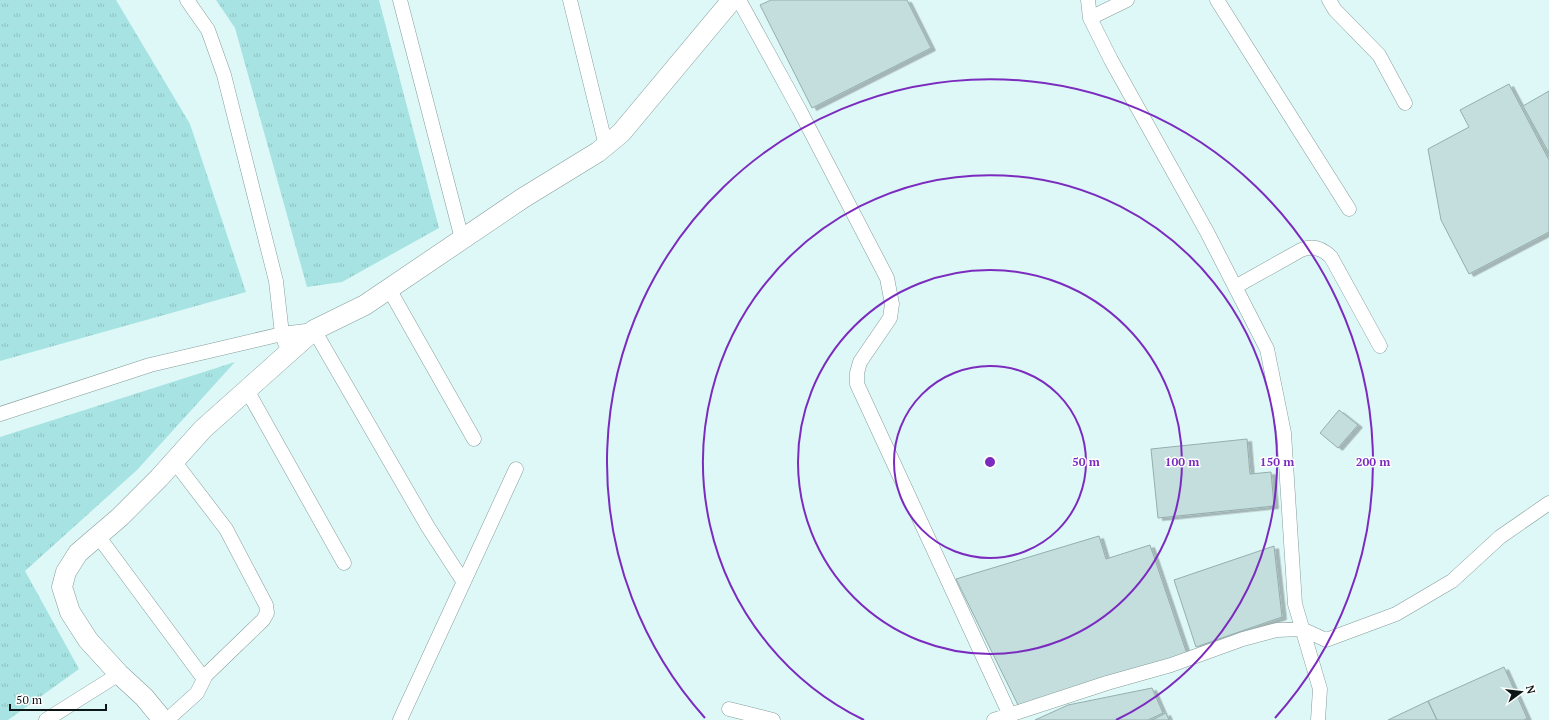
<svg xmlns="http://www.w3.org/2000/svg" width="1549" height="720" viewBox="0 0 1549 720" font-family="'PT Serif',serif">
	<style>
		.grass { fill: url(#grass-tufts) }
		.building { fill: #c4dedd; stroke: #95aead; filter: url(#shadow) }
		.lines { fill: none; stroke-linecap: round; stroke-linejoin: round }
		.street-casing { stroke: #859d9c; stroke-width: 15 }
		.secondary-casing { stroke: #859d9c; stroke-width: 21 }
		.street { stroke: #fff; stroke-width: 14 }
		.secondary { stroke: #fff; stroke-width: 20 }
		.ring { fill: none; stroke: #7b2cbf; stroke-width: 2 }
		.centre { fill: #7b2cbf; stroke: #fff; stroke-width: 2 }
		.ring-label { font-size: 12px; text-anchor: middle; font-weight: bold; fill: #7b2cbf; stroke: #fff; stroke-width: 3; stroke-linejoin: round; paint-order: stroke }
	</style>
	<defs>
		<pattern id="grass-tufts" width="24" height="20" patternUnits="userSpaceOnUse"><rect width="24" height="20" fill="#a7e3e2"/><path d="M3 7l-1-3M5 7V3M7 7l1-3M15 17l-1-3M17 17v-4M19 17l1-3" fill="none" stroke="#8fc2c1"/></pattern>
		<filter id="shadow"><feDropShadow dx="4.5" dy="2.5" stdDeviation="0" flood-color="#0004"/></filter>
	</defs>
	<rect width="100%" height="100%" fill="#def8f7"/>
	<path class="grass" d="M 0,0 L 116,0 L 190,124 L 246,292 L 0,361 Z
		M 216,0 L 379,0 L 439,228 L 342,282 L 307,287 L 235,28 Z
		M 235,362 L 137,470 L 25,571 L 79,669 L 8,720 L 0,720 L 0,437 Z"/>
	<path class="building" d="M 771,0 L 907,0 L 931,48 L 812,108 L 760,5 Z
		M 1509,84 L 1549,160 L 1549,232 L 1469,274 L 1441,220 L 1428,149 L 1469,127 L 1460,110 Z
		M 1549,91 L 1549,153 L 1523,106 Z
		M 1339,410 L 1358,425 L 1338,448 L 1320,433 Z
		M 1247,439 L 1250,474 L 1271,472 L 1274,506 L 1158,518 L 1151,449 Z
		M 1099,536 L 1106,559 L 1150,545 L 1187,654 L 1018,705 L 956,579 Z
		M 1274,546 L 1282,617 L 1196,647 L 1174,580 Z
		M 1504,667 L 1527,718 L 1524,720 L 1437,720 L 1428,701 Z
		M 1152,688 L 1163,713 L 1148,720 L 1035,720 L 1068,705 Z
		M 1428,701 L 1437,720 L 1388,720 Z
		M 1166,713 L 1169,720 L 1152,720 Z"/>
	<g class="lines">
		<defs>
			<path id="street" d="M 187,0 L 208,30 L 224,75 L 276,281 L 282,334 L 285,343
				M 400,0 L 462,239
				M 570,0 L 606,146
				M 739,0 L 799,109 L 887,278 L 892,304 L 890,318 L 860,362 L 857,373 L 857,384 L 1010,715
				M 1088,0 L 1090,18 L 1111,60 L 1207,232 L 1267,349 L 1284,433 L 1295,604 L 1320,689 L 1318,720
				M 1217,0 L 1349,209
				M 1329,0 L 1335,10 L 1379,55 L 1405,103
				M 1090,18 L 1127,0
				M 1235,287 L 1301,250 C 1312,245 1322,248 1331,257 L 1380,346
				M 389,289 L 474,439
				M 247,390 L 344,563
				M 0,414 L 150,365 L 282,334 L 314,330 L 428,527 L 463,581
				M 98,536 L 204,679
				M 729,709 L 773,720
				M 46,720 L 119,674
				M 167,720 L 197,693 L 206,675 L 263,620 L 267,613 L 266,605 L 226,529 L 174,461
				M 400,720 L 516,469
				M 994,720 L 1107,683 L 1171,665 L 1243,639 L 1277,630 L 1302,629 L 1326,640 L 1396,614 L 1452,581 L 1500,537 L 1549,503"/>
			<path id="secondary" d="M 163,720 L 144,697 L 119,674 L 88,640 L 70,612 L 62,587 L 66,572 L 78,553 L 120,517 L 159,478 L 203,429 L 314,330 L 365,305 L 523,198 L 598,152 L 621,133 L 732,0"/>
		</defs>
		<use href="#street" class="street-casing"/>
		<use href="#secondary" class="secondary-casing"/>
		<use href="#street" class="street"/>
		<use href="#secondary" class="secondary"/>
	</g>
	<g class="ring">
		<circle cx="990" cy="462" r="96"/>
		<circle cx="990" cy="462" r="192"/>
		<path d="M864 720A287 287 0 1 1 1116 720"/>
		<path d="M705 718A383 383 0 1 1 1275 718"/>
	</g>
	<circle cx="990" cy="462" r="6" class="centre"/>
	<g class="ring-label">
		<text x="1086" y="466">50 m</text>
		<text x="1182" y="466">100 m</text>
		<text x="1277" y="466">150 m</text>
		<text x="1373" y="466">200 m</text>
	</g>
	<g transform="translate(1521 692) rotate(75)" stroke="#ffffff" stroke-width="3" paint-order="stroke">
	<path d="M0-3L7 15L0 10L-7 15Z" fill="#0d1616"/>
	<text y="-6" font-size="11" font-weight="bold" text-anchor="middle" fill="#0d1616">N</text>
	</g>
	<path d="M10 704v6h96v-6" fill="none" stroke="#0d1616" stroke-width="2"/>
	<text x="16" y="704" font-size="12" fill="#0d1616" stroke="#ffffff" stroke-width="3" paint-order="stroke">50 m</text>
</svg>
